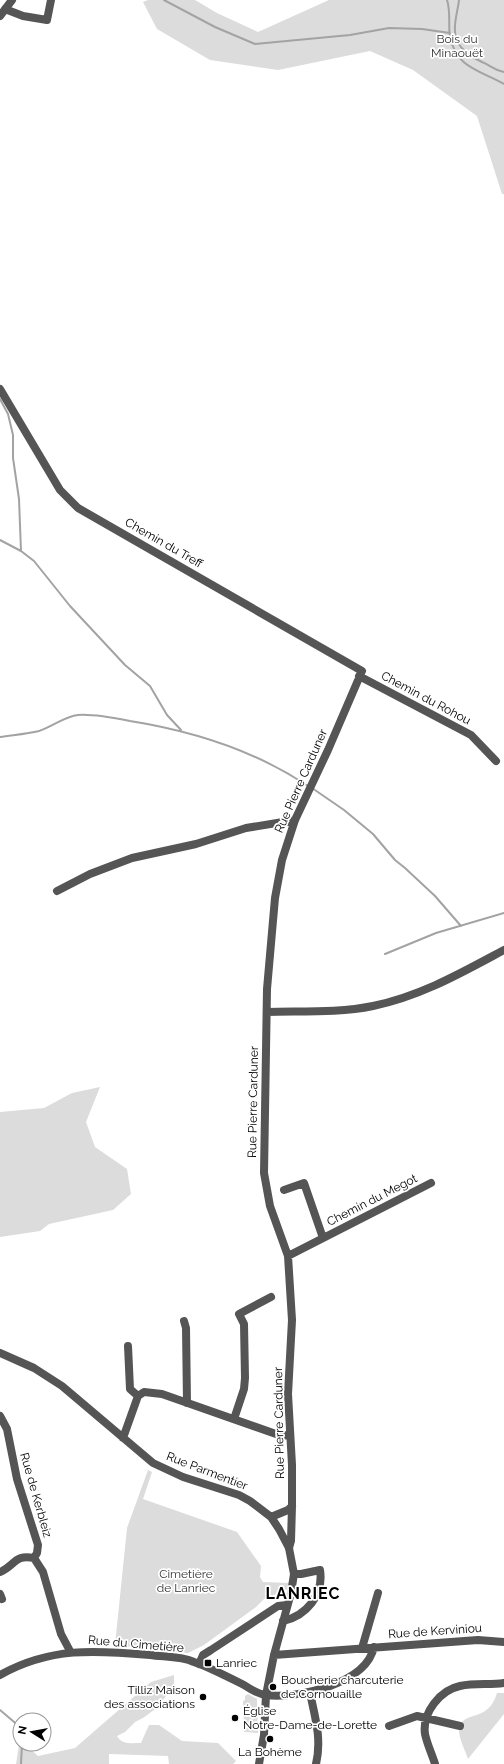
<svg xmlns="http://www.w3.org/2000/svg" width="504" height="1764" viewBox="0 0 504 1764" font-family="Raleway,sans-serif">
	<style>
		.green { fill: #dcdcdc }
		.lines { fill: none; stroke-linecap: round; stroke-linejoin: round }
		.stream { stroke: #a3a3a3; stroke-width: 2 }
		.street { stroke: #555; stroke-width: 8 }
		.poi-dot { fill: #000; stroke: #fff; stroke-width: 1.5 }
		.labels { text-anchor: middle; stroke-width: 3.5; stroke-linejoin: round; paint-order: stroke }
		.park-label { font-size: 12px; fill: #333; stroke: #fff }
		.street-label { font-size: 12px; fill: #000; stroke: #fff }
		.poi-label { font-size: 12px; fill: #000; stroke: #fff; text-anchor: start }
		.district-label { font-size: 16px; font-weight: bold; letter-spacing: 1px; fill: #000; stroke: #fff }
	</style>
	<rect width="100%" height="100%" fill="#fff"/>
	<path class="green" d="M 148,0 L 195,0 L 217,13 L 258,32 L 329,0 L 504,0 L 504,194 L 502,194 L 477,116 L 413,70 L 370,51 L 278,70 L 210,60 L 157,29 L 143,2 Z
		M 100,1087 L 86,1122 L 95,1147 L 127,1169 L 131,1194 L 113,1210 L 49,1224 L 40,1231 L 0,1237 L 0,1112 L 44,1108 L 72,1093 Z
		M 148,1470 L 152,1472 L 143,1499 L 237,1532 L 261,1566 L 260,1577 L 263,1582 L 290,1583 L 289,1589 L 281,1591 L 271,1597 L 264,1599 L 256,1607 L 204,1645 L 188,1653 L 115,1645 L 127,1528 Z
		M 174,1675 L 174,1685 L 158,1707 L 143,1718 L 135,1722 L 125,1732 L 117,1736 C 122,1745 131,1743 141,1743 L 149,1725 L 159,1725 L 182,1741 L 218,1743 L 236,1761 L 233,1764 L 169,1764 L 168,1756 L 109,1754 L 109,1764 L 16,1764 L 20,1739 L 20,1744 L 25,1744 L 38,1756 L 75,1748 L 151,1682 Z
		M 497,1693 L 504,1693 L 504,1714 L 468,1759 C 465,1750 458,1737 459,1728 C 461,1716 477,1717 485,1711 C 491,1707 495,1700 497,1693 Z
		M 248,1694 L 257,1699 L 258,1733 L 244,1732 L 243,1701 L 245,1700 L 245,1696 Z"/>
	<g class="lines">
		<path class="stream" d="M 164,0 L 215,27 L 255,44 L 350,35 L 389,28 L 422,29 L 450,33
			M 447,0 C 451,12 448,25 450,37 C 457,69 480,70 504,84
			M 459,0 C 458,10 454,21 455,31 C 455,46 469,56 482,62 C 492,66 491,69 504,72
			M 0,399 L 8,414 L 13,435 L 13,458 L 19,499 L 21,551
			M 0,540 L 21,551 L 34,561 L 70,606 L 125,665 L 150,686 L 167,715 L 181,730
			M 0,737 C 13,735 27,734 39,731 C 52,727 65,716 78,715 C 94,714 115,718 130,721 C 193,731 254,750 308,786
			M 312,788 L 344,810 L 373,834 L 395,860 L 405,868 L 435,896 L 461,926
			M 385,954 L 436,933 L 504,913
			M 0,1710 L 20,1727
			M 21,1764 L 22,1744"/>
		<path class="street" d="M 5,9 L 23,16 L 47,20 L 51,0
			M 0,16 L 12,0
			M 0,389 L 60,490 L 78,508 L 362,671 L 328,750 L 295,820 L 282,860 L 275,898 L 267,989 L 264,1173 L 270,1206 L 288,1256 L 292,1320 L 288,1394 L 292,1465 L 292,1506 L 291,1541 L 289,1548
			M 359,676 L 471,735 L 496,761
			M 57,891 L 90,874 L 132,858 L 196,844 L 246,828 L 295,820
			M 267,1012 C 302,1011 339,1013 373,1006 C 421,996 461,973 504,950
			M 284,1190 L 304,1183 L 323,1238
			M 288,1256 L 431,1183
			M 184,1321 L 186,1328 L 187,1403
			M 128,1346 L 130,1389 L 138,1396
			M 0,1353 L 34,1368 L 62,1386 L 153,1463 L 183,1477 L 239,1495 L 250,1501 L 271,1517 L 279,1529 L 289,1548 L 294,1574 L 291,1593 L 274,1655 L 266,1695 L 264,1735 L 259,1764
			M 0,1416 L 7,1429 L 17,1479 L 38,1545 L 37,1553 L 34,1558
			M 234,1419 L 244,1389 L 245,1378 L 244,1324 L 239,1314 L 271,1297
			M 123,1438 L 138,1396 L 144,1392 L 162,1394 L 276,1434 L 290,1436
			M 271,1517 L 288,1510 L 292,1506
			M 0,1572 C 15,1566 14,1554 34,1558 L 43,1572 L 61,1634 L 70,1651
			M 0,1594 L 2,1599
			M 283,1621 C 306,1616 324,1595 320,1570 L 301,1574 L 294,1574
			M 362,1648 L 378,1593
			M 274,1655 L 478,1640 L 504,1642
			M 199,1664 L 203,1655 L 211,1650 L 278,1606 L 287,1605
			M 0,1675 C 50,1647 95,1650 150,1655 C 164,1657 181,1656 194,1662 C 211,1668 228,1677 244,1685 C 250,1689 258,1694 266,1695 C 298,1699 366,1684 374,1647
			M 310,1693 C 315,1717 322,1739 316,1764
			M 389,1726 L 417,1716 L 460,1726
			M 435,1764 C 432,1754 427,1744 425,1734 C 422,1713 440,1690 460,1686 C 475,1683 490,1685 504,1683"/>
	</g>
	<g class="poi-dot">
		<rect x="204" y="1659" width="8" height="8" rx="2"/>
		<circle cx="273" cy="1687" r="4"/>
		<circle cx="203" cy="1697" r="4"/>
		<circle cx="235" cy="1718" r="4"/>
		<circle cx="270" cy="1739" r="4"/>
	</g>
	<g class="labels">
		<g class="park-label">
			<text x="457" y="43">Bois du<tspan x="457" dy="14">Minaouët</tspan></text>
			<text x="186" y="1578">Cimetière<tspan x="186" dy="14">de Lanriec</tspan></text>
		</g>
		<g class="street-label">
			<text transform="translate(164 543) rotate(30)" y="4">Chemin du Treff</text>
			<text transform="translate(426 698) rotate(28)" y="4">Chemin du Rohou</text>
			<text transform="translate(301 781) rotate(-66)" y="4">Rue Pierre Carduner</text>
			<text transform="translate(253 1102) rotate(-89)" y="4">Rue Pierre Carduner</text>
			<text transform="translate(372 1200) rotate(-27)" y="4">Chemin du Megot</text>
			<text transform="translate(279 1423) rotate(-91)" y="4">Rue Pierre Carduner</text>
			<text transform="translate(207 1471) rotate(21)" y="4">Rue Parmentier</text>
			<text transform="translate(36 1495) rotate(74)" y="4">Rue de Kerbleiz</text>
			<text transform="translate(435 1631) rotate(-4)" y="4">Rue de Kerviniou</text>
			<text transform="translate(136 1644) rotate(5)" y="4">Rue du Cimetière</text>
		</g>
		<g class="poi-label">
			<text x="216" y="1667">Lanriec</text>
			<text x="281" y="1684">Boucherie charcuterie<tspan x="281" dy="14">de Cornouaille</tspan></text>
			<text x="195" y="1694" text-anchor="end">Tilliz Maison<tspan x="195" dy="14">des associations</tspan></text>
			<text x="243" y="1715">Église<tspan x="243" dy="14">Notre-Dame-de-Lorette</tspan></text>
			<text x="270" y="1756" text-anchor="middle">La Bohème</text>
		</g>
		<g class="district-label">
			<text x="303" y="1599">LANRIEC</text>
		</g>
	</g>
	<g transform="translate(32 1732) rotate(281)"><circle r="19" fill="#ffffff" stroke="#999999"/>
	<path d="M0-3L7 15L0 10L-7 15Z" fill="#000000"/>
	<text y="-6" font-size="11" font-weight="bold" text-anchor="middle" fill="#000000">N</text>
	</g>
</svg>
